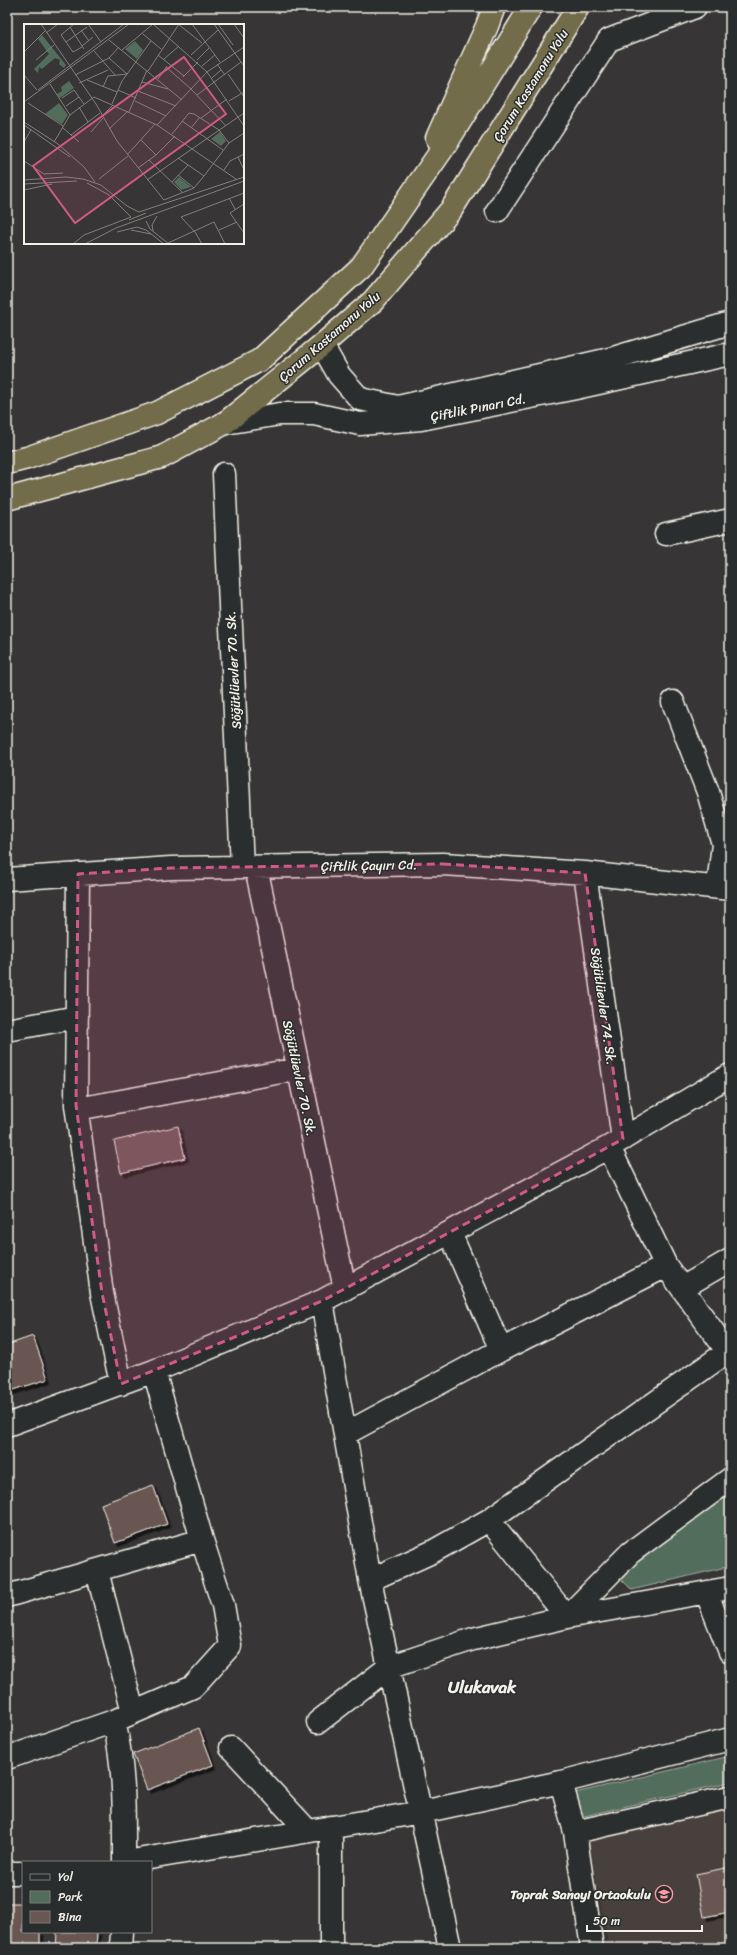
<svg xmlns="http://www.w3.org/2000/svg" width="737" height="1955" viewBox="0 0 737 1955" font-family="Sriracha,sans-serif">
	<style>
		.built { fill: #463f3e }
		.green { fill: #526d5c; stroke: #a3afa2 }
		.building { fill: #695753; stroke: #f4f1e8; filter: url(#shadow) }
		.lines { fill: none; stroke-linecap: round; stroke-linejoin: round }
		.minor-casing { stroke: #f4f1e8; stroke-width: 25 }
		.highway-casing { stroke: #f4f1e8; stroke-width: 25 }
		.minor { stroke: #2a2d2e; stroke-width: 22 }
		.highway { stroke: #736c4b; stroke-width: 22 }
		.marked { fill: #d15985; fill-opacity: 0.2; stroke: #d15985; stroke-width: 3; stroke-dasharray: 8 5; stroke-linejoin: round }
		.labels { text-anchor: middle; stroke-width: 3; stroke-linejoin: round; paint-order: stroke }
		.street-label { font-size: 13px; fill: #f4f1e8; stroke: #2a2d2e }
		.poi-label { font-size: 13px; font-weight: bold; fill: #f4f1e8; stroke: #2a2d2e; text-anchor: end }
		.district-label { font-size: 17px; font-weight: bold; fill: #f4f1e8; stroke: #2a2d2e }
		.inset-road { fill: none; stroke: #83807d; stroke-width: 1 }
		.view { fill: #d15985; fill-opacity: 0.15; stroke: #d15985; stroke-width: 2 }
		.inset-edge { fill: none; stroke: #f4f1e8; stroke-width: 2 }
	</style>
	<defs>
		<filter id="shadow"><feDropShadow dx="3.5" dy="3.5" stdDeviation="0" flood-color="#0009"/></filter>
	</defs>
	<rect width="100%" height="100%" fill="#373535"/>
	<filter id="ink" filterUnits="userSpaceOnUse"><feTurbulence type="fractalNoise" baseFrequency=".025" numOctaves="2"/><feDisplacementMap in="SourceGraphic" scale="8" xChannelSelector="R" yChannelSelector="G"/><feConvolveMatrix kernelMatrix="1 2 1 2 8 2 1 2 1" color-interpolation-filters="sRGB"/></filter>
	<g filter="url(#ink)">
		<path class="built" d="M 730,1805 L 730,1948 L 609,1948 L 588,1840 Z"/>
		<path class="green" d="M 730,1492 L 730,1566 L 632,1590 L 618,1576 Z
			M 730,1756 L 730,1782 L 580,1817 L 575,1793 Z"/>
		<path class="building" d="M 178,1126 L 185,1158 L 121,1173 L 114,1141 Z
			M 33,1336 L 48,1379 L 7,1392 L 7,1345 Z
			M 153,1485 L 167,1524 L 115,1543 L 101,1504 Z
			M 199,1728 L 213,1765 L 147,1790 L 133,1754 Z
			M 730,1867 L 730,1912 L 704,1917 L 696,1874 Z
			M 7,1903 L 23,1903 L 23,1932 L 40,1932 L 40,1948 L 7,1947 Z
			M 57,1932 L 97,1932 L 96,1948 L 56,1948 Z"/>
		<g class="lines">
			<defs>
				<path id="minor" d="M 497,211 L 609,40 L 695,7
					M 322,345 L 339,375 L 360,399 L 398,407 L 610,359 L 730,323
					M 225,423 L 280,414 L 314,414 L 360,424 L 421,419 L 576,388 L 730,354
					M 224,474 L 242,867
					M 666,534 L 730,520
					M 673,702 L 708,792 L 723,844 L 718,886
					M 256,867 L 345,1289
					M 585,873 L 623,1139
					M 78,874 L 76,1105 L 102,1293 L 121,1384
					M 7,879 L 171,868 L 443,864 L 585,873 L 730,889
					M 7,1030 L 77,1017
					M 77,1109 L 298,1069
					M 609,1147 L 666,1266 L 730,1355
					M 450,1233 L 501,1350
					M 682,1288 L 730,1260
					M 322,1301 L 370,1580 L 450,1948
					M 7,1425 L 154,1371 L 322,1301 L 609,1147 L 730,1075
					M 345,1434 L 501,1350 L 666,1266
					M 489,1520 L 567,1617
					M 97,1571 L 133,1712
					M 370,1580 L 432,1552 L 489,1520 L 727,1352
					M 707,1594 L 730,1652
					M 7,1596 L 202,1540
					M 567,1617 L 630,1553 L 730,1479
					M 114,1721 C 125,1769 124,1813 124,1862
					M 318,1722 L 389,1667 L 473,1639 L 567,1617 L 730,1588
					M 231,1748 L 308,1831
					M 7,1758 L 114,1721 L 193,1687 L 230,1646 L 223,1605 L 202,1540 L 154,1371
					M 561,1782 L 575,1832 L 592,1948
					M 331,1827 L 331,1948
					M 575,1832 L 730,1797
					M 126,1862 L 422,1812 L 561,1782 L 730,1739
					M 7,1873 L 23,1873
					M 121,1948 L 122,1932"/>
				<path id="highway" d="M 437,138 L 487,26 L 494,7
					M 7,463 L 27,458 L 157,413 L 260,360 L 361,267 L 446,144 L 531,7
					M 7,499 L 162,457 L 225,423 L 322,345 L 373,301 L 451,210 L 578,7"/>
			</defs>
			<use href="#minor" class="minor-casing"/>
			<use href="#highway" class="highway-casing"/>
			<use href="#minor" class="minor"/>
			<use href="#highway" class="highway"/>
		</g>
	</g>
	<path class="marked" d="M 443,864 L 585,873 L 623,1139 L 322,1301 L 121,1384 L 102,1293 L 76,1105 L 78,874 L 171,868 Z"/>
	<defs>
		<symbol id="school-ring" viewBox="-11 -11 22 22"><circle r="9.5" fill="#2a2d2e" stroke="#ff9aa2" stroke-width="1.5"/><path d="M0-5L7-2L0 1L-7-2ZM-4 1L0 2.5L4 1V4Q0 6-4 4Z" fill="#ff9aa2"/></symbol>
	</defs>
	<g fill-rule="evenodd">
		<use href="#school-ring" x="654" y="1884" width="20" height="20"/>
	</g>
	<g class="labels">
		<g class="street-label">
			<text transform="translate(530 85) rotate(-58)" y="5">Çorum Kastamonu Yolu</text>
			<text transform="translate(329 336) rotate(-41)" y="5">Çorum Kastamonu Yolu</text>
			<text transform="translate(478 407) rotate(-11)" y="5">Çiftlik Pınarı Cd.</text>
			<text transform="translate(233 670) rotate(-93)" y="5">Söğütlüevler 70. Sk.</text>
			<text transform="translate(369 865) rotate(-1)" y="5">Çiftlik Çayırı Cd.</text>
			<text transform="translate(604 1006) rotate(82)" y="5">Söğütlüevler 74. Sk.</text>
			<text transform="translate(300 1078) rotate(78)" y="5">Söğütlüevler 70. Sk.</text>
		</g>
		<g class="poi-label">
			<text x="651" y="1899">Toprak Sanayi Ortaokulu</text>
		</g>
		<g class="district-label">
			<text x="482" y="1693">Ulukavak</text>
		</g>
	</g>
	<g transform="translate(24 24)">
		<rect width="220" height="220" fill="#373535"/>
		<path d="M 18,11 L 42,41 L 40,44 L 35,40 L 36,36 L 31,34 L 18,45 L 15,43 L 14,49 L 10,45 L 25,30 L 14,15 ZM 111,17 L 119,26 L 113,35 L 101,25 ZM 45,57 L 50,64 L 36,74 L 33,70 L 38,67 L 37,63 ZM 35,79 L 44,91 L 38,100 L 21,90 ZM 196,108 L 202,117 L 197,122 L 187,115 ZM 155,153 L 167,163 L 157,166 L 150,158 Z" fill="#526d5c"/>
		<path class="inset-road" d="M 17,0 L 72,80 L 93,117 L 140,176 L 170,164 L 180,152M 50,0 L 37,11 L 49,28 L 58,23M 64,0 L 77,18M 154,0 L 178,19M 168,0 L 196,38M 190,0 L 220,42M 194,0 L 209,21M 210,0 L 220,14M 46,3 L 60,25M 57,6 L 65,17M 22,9 L 34,0M 119,10 L 137,25M 85,16 L 158,76M 42,18 L 63,3M 58,22 L 69,13M 98,26 L 129,0 L 183,48 L 220,102M 70,27 L 91,51M 0,28 L 21,7M 134,31 L 160,52M 167,31 L 194,6M 85,34 L 103,50M 140,35 L 155,22M 12,36 L 30,21M 173,36 L 185,24M 193,40 L 201,51M 178,42 L 191,31M 142,43 L 167,65 L 202,102M 124,47 L 155,0M 204,50 L 220,73M 0,51 L 13,66M 51,51 L 85,34 L 95,23M 159,53 L 174,38M 188,54 L 197,46M 134,55 L 143,42M 63,56 L 93,68M 118,58 L 144,65M 55,59 L 84,46M 26,60 L 46,91M 79,63 L 84,52 L 103,50M 14,66 L 100,0M 94,66 L 112,74M 114,67 L 152,82M 173,71 L 217,38M 38,74 L 50,66 L 60,80M 111,77 L 142,92M 205,77 L 220,68M 0,78 L 105,0M 4,79 L 39,102M 88,80 L 98,57 L 127,17M 42,82 L 55,73M 55,83 L 64,98M 105,88 L 123,46M 78,92 L 89,81M 177,94 L 203,75M 158,97 L 199,126M 0,98 L 34,120 L 60,143 L 71,158M 0,101 L 46,133M 133,101 L 183,48 L 220,23M 38,103 L 55,118M 167,104 L 176,93M 85,105 L 104,87M 67,108 L 79,94M 148,110 L 165,89 L 170,90 L 195,106 L 205,119M 47,111 L 76,89M 117,116 L 132,131M 0,118 L 7,106M 30,118 L 46,91 L 70,73 L 133,101 L 212,155M 103,131 L 131,100M 214,133 L 220,146M 154,134 L 180,152 L 205,119 L 220,109M 125,136 L 159,169M 0,137 L 20,150 L 39,149M 114,144 L 132,131 L 151,112M 200,146 L 206,137 L 220,130M 154,151 L 170,164M 75,155 L 104,132M 0,156 L 42,153 L 59,155 L 77,161 L 103,182 L 115,188 L 220,153M 123,156 L 220,89M 148,158 L 164,141M 0,160 L 53,157M 0,166 L 28,160M 205,174 L 211,185M 220,180 L 206,189 L 220,209M 105,196 L 122,189M 122,197 L 126,205 L 145,220M 113,203 L 122,206 L 140,220M 107,206 L 127,210M 195,206 L 213,198M 129,207 L 128,201 L 133,192M 93,208 L 113,203M 144,219 L 190,198 L 201,220M 49,220 L 60,211 L 107,193 L 85,171 L 63,159M 61,220 L 92,204 L 220,157M 178,220 L 171,208 L 157,193 L 220,169"/>
		<path class="view" d="M 160,33 L 202,90 L 51,199 L 9,142 Z"/>
		<rect width="220" height="220" class="inset-edge"/>
	</g>
	<rect width="737" height="1955" fill="none" stroke="#2a2d2e" stroke-width="24"/>
	<rect x="12" y="12" width="713" height="1931" fill="none" stroke="#f4f1e8" stroke-width="1.5" filter="url(#ink)"/>
	<rect x="22" y="1861" width="130" height="72" fill="#2a2d2e" stroke="#7b7b78"/>
	<rect x="30" y="1874" width="20" height="6" fill="#2a2d2e" stroke="#7b7b78"/>
	<text x="58" y="1881" font-size="12" fill="#f4f1e8">Yol</text>
	<rect x="30" y="1891" width="20" height="12" fill="#526d5c" stroke="#7b7b78"/>
	<text x="58" y="1901" font-size="12" fill="#f4f1e8">Park</text>
	<rect x="30" y="1911" width="20" height="12" fill="#695753" stroke="#7b7b78"/>
	<text x="58" y="1921" font-size="12" fill="#f4f1e8">Bina</text>
	<path d="M587 1925v6h115v-6" fill="none" stroke="#f4f1e8" stroke-width="2"/>
	<text x="593" y="1925" font-size="12" fill="#f4f1e8" stroke="#2a2d2e" stroke-width="3" paint-order="stroke">50 m</text>
</svg>
